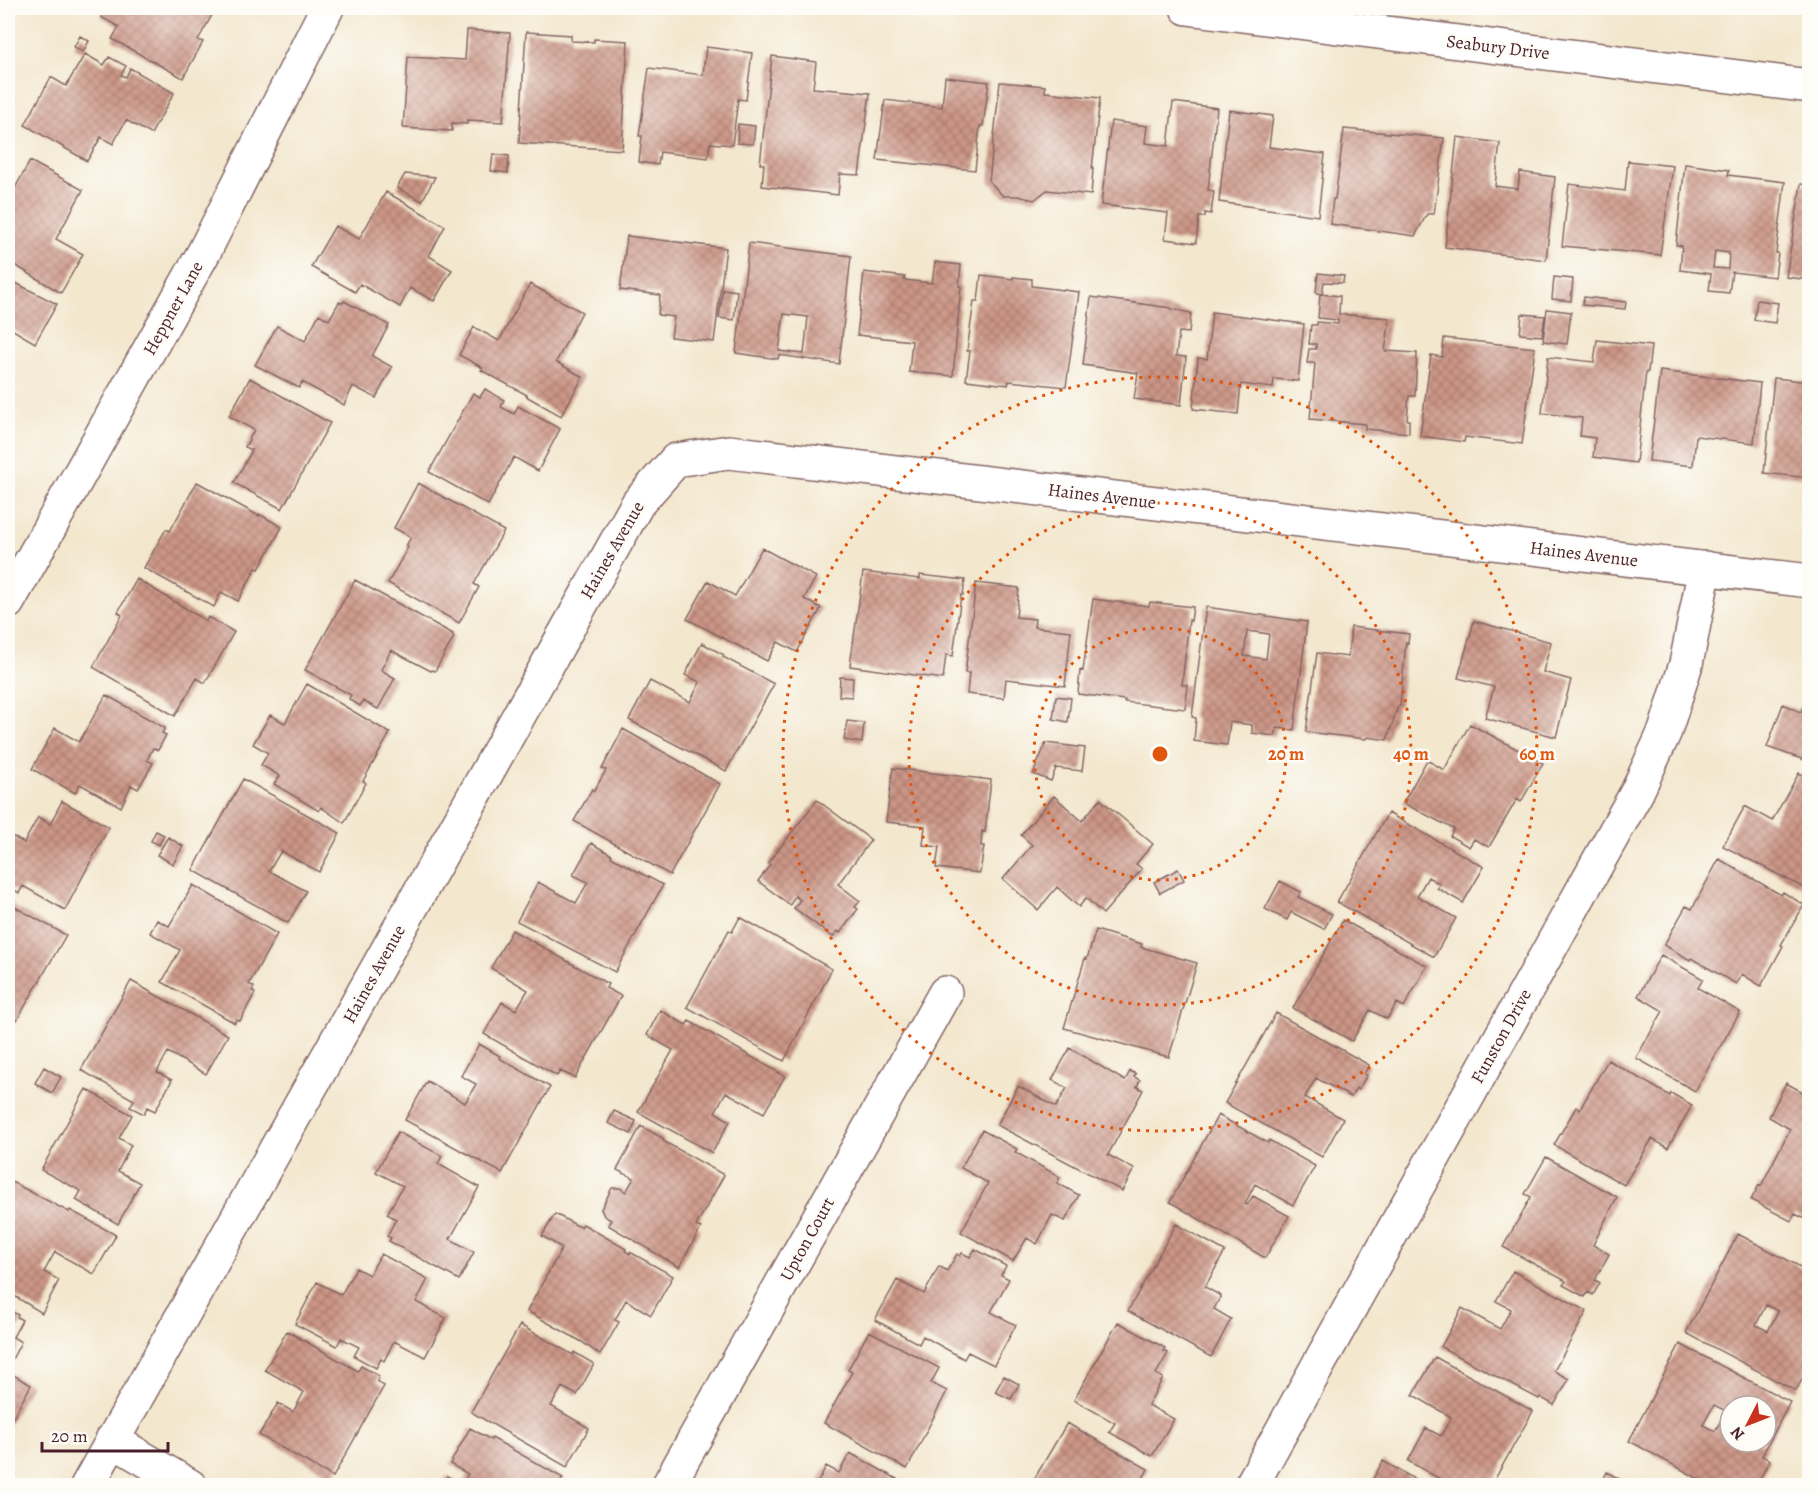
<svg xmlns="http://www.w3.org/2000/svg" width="1817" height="1493" viewBox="0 0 1817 1493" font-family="Alegreya,serif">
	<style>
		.building { fill: url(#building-cross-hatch); fill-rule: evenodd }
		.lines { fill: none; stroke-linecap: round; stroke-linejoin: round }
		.street-casing { stroke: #856564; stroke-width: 36 }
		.street { stroke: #fff; stroke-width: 33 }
		.ring { fill: none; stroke: #e0560e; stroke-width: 3; stroke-dasharray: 3 6 }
		.labels { text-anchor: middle; stroke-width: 5; stroke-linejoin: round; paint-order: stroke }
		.street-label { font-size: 18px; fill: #4a1f2b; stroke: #fdfcf7 }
		.centre { fill: #e0560e; stroke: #fdfcf7; stroke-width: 3 }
		.ring-label { font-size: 18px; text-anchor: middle; font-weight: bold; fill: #e0560e; stroke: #fdfcf7; stroke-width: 5; stroke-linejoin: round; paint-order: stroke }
	</style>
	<defs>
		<pattern id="building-cross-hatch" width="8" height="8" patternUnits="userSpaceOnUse" patternTransform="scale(1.5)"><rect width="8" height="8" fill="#cc9686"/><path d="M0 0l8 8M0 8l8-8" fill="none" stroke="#a87a6e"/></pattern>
	</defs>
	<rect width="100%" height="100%" fill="#fdfcf7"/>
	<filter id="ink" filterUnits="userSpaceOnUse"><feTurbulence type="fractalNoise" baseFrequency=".0167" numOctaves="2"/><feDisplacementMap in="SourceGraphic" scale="12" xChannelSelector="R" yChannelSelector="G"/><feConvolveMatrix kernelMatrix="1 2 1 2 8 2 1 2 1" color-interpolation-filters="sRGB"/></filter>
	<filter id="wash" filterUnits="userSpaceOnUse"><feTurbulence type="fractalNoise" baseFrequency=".008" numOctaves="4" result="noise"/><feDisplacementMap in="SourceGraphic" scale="24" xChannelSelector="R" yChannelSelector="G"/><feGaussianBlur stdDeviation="1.35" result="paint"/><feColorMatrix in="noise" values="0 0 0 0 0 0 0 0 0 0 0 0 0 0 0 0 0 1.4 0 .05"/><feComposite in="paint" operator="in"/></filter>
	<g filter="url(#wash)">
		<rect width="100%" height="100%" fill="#f3e7ce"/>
		<g id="blocks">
			<path class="building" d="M 106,8 L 216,8 L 198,40 L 203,42 L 183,78 L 112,39 L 119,27 L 101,17 Z
				M 467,30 L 510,33 L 503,122 L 467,120 L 467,124 L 452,123 L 452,131 L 403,128 L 408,57 L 465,60 Z
				M 526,32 L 571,35 L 571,41 L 594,42 L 594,39 L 628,41 L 622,150 L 519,143 Z
				M 80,36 L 89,41 L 83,52 L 74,47 Z
				M 706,47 L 752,53 L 746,100 L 738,99 L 732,145 L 710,143 L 708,158 L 660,152 L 658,165 L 639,162 L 642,136 L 639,136 L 649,68 L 703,75 Z
				M 85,54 L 104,65 L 109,57 L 126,66 L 121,75 L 126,77 L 130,68 L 174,93 L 151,134 L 126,120 L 113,144 L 101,137 L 87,161 L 25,125 L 51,77 L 66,86 Z
				M 772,56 L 816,62 L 813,88 L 870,93 L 859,175 L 840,174 L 838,195 L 762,186 L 764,164 L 760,164 Z
				M 945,77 L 989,82 L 983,126 L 980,126 L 975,170 L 877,160 L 885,100 L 942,107 Z
				M 1000,82 L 1045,86 L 1045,92 L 1100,98 L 1092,169 L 1093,169 L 1091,195 L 1047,190 L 1034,200 L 1018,196 L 1003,196 L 989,181 Z
				M 1173,102 L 1217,108 L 1208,190 L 1214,191 L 1211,214 L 1205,213 L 1205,217 L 1199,217 L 1196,243 L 1165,239 L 1168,213 L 1101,205 L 1111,121 L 1147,126 L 1145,143 L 1168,146 Z
				M 1229,110 L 1273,116 L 1269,147 L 1325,154 L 1318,216 L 1219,202 Z
				M 738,124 L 755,126 L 753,144 L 737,143 Z
				M 1344,129 L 1444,138 L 1434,214 L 1427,214 L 1415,236 L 1330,224 L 1333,199 L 1335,199 Z
				M 1457,137 L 1500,143 L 1495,186 L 1518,189 L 1520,172 L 1555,177 L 1546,260 L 1445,247 Z
				M 493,154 L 509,156 L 508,173 L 491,171 Z
				M 30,161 L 83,190 L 56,239 L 83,254 L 61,293 L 8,261 L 8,201 Z
				M 1628,161 L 1673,166 L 1660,255 L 1562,246 L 1569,184 L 1625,191 Z
				M 1685,164 L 1729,170 L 1728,175 L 1785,182 L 1776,253 L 1778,253 L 1775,277 L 1732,272 L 1729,293 L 1709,291 L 1711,274 L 1680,270 L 1682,246 L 1676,245 ZM 1715,251 L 1729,253 L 1728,269 L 1713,268 Z
				M 405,174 L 435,177 L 422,201 L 397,188 Z
				M 1801,184 L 1810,185 L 1810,280 L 1786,277 Z
				M 386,192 L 445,226 L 429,256 L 452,270 L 434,301 L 410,288 L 400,307 L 360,284 L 355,292 L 311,267 L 335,226 L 359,239 Z
				M 627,236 L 726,248 L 714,342 L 671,337 L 674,317 L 658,315 L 660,295 L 620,290 Z
				M 749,243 L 851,256 L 839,364 L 779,355 L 778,359 L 736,353 ZM 784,314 L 808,317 L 804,354 L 779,351 Z
				M 935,262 L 961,265 L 959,286 L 961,286 L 953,376 L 909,372 L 912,341 L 857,335 L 864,272 L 905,277 L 904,280 L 932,283 Z
				M 1318,273 L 1344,276 L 1343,283 L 1324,282 L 1322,294 L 1316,293 Z
				M 981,275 L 1013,279 L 1013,277 L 1032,279 L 1032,286 L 1079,292 L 1066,387 L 1009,381 L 1008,385 L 966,380 L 970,351 L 967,351 L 974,301 L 978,301 Z
				M 1554,277 L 1573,279 L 1571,301 L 1552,299 Z
				M 8,279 L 57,304 L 35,343 L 8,327 Z
				M 530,284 L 582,312 L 556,362 L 583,377 L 561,416 L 526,396 L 527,395 L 481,370 L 483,368 L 459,355 L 474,327 L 499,341 Z
				M 723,289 L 737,291 L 734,320 L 719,318 Z
				M 1320,294 L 1340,296 L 1339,314 L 1390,318 L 1385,351 L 1417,353 L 1415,396 L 1409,396 L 1407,420 L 1409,420 L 1409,433 L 1365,429 L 1365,424 L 1310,419 L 1315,363 L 1307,363 L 1309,349 L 1316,349 L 1316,344 L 1309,344 L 1311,325 L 1317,325 L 1317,322 L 1338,324 L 1338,320 L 1318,318 Z
				M 1091,297 L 1171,308 L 1171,309 L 1191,313 L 1189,333 L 1179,332 L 1176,356 L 1186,357 L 1181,405 L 1134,399 L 1138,373 L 1083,365 Z
				M 1584,297 L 1626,302 L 1625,309 L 1582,305 Z
				M 1757,300 L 1778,303 L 1775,323 L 1754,320 Z
				M 344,301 L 389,325 L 372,356 L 392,367 L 376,398 L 353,386 L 344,405 L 302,382 L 299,388 L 255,365 L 277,326 L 305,341 L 319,314 L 329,320 L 339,302 L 343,303 Z
				M 1547,309 L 1571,312 L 1567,344 L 1543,341 Z
				M 1212,312 L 1304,324 L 1298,381 L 1274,379 L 1273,388 L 1241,384 L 1238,414 L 1193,409 L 1198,358 L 1207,359 Z
				M 1522,314 L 1545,316 L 1542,336 L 1520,334 Z
				M 1444,338 L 1535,348 L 1522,444 L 1465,437 L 1464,442 L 1420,436 L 1431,355 L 1442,357 Z
				M 1597,340 L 1651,346 L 1648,372 L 1646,372 L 1636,463 L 1593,457 L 1595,438 L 1580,436 L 1582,418 L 1542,413 L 1548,357 L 1594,362 Z
				M 1660,371 L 1760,383 L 1754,443 L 1696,436 L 1693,466 L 1649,461 Z
				M 250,378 L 330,423 L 282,509 L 234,483 L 252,450 L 245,447 L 254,430 L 229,416 Z
				M 1774,378 L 1810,382 L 1810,478 L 1764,473 Z
				M 485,389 L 504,400 L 501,407 L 514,414 L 518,406 L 560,429 L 538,471 L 514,457 L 488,505 L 429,472 L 473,393 L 480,397 Z
				M 197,482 L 259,516 L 259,514 L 282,527 L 259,569 L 256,568 L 238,601 L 221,592 L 214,607 L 144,568 L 166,529 L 170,531 Z
				M 418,483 L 504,531 L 474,584 L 479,587 L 459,623 L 388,583 L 408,547 L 406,546 L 411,537 L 394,528 Z
				M 762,548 L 816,577 L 804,599 L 821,608 L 797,652 L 778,642 L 767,661 L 687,619 L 708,581 L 735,596 Z
				M 863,572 L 920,579 L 920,575 L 965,580 L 963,595 L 961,595 L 953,656 L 946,655 L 943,679 L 850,666 Z
				M 137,579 L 206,621 L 208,617 L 234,632 L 205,683 L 197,678 L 175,716 L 93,667 L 122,615 L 118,612 Z
				M 355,580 L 453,634 L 452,635 L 454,637 L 435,671 L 432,670 L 431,671 L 391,650 L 381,670 L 395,678 L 378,709 L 363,701 L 360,706 L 349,699 L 351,695 L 305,670 Z
				M 976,583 L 1019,588 L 1016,617 L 1035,619 L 1034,627 L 1071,631 L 1065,686 L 1006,679 L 1004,698 L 967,694 L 969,673 L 965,673 Z
				M 1093,599 L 1149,606 L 1150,602 L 1193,607 L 1191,621 L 1189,620 L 1182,685 L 1188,685 L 1185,709 L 1124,702 L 1125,700 L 1078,694 L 1080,670 L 1083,671 Z
				M 1206,607 L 1307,622 L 1294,730 L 1277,728 L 1275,736 L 1252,733 L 1252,725 L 1230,722 L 1227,745 L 1194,741 L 1196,718 L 1192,717 ZM 1247,631 L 1269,634 L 1266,659 L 1244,656 Z
				M 1474,621 L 1551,642 L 1543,672 L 1571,680 L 1556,737 L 1485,718 L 1494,687 L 1458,678 Z
				M 1351,627 L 1409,634 L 1408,643 L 1406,642 L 1400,706 L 1398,706 L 1387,740 L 1367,737 L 1366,739 L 1306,732 L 1317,653 L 1348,657 Z
				M 702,643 L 724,655 L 723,657 L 774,684 L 726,771 L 629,720 L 650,681 L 690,702 L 700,682 L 685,675 Z
				M 840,677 L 853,678 L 852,697 L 839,696 Z
				M 307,684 L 390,733 L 363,781 L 366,783 L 344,823 L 321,807 L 319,811 L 274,784 L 280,776 L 261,765 L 268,753 L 253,744 L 270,715 L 285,723 Z
				M 106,695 L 165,728 L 162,733 L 166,735 L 158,750 L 153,748 L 147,760 L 153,763 L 138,789 L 131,785 L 121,807 L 80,784 L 75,793 L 32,769 L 55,728 L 79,742 Z
				M 1056,696 L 1071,698 L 1068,722 L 1053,719 Z
				M 1806,698 L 1810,699 L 1810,762 L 1767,747 L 1783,704 L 1801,712 Z
				M 847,721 L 864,723 L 862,743 L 844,740 Z
				M 1470,724 L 1543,763 L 1521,802 L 1517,799 L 1489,847 L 1474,839 L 1469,847 L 1450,836 L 1454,829 L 1403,803 L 1427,760 L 1444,770 Z
				M 623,729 L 720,784 L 670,875 L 574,821 L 592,789 L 594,791 L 606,770 L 602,769 Z
				M 1046,743 L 1085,748 L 1082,771 L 1056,768 L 1051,781 L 1033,774 Z
				M 893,768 L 991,780 L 985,832 L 982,831 L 981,846 L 984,846 L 980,873 L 936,868 L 939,847 L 923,845 L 925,826 L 886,822 Z
				M 1799,773 L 1810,779 L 1810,886 L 1806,884 L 1804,888 L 1723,846 L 1745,806 L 1772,821 Z
				M 243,779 L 340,833 L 319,872 L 281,851 L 269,871 L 306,891 L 288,923 L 193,870 Z
				M 1054,796 L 1082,821 L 1100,799 L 1153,844 L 1136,864 L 1142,869 L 1103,914 L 1086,898 L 1079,907 L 1057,887 L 1038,910 L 1003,879 L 1032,845 L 1021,835 Z
				M 817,800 L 871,840 L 838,884 L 860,901 L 855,907 L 858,909 L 840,933 L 838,931 L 833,937 L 794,908 L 800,900 L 795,896 L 790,905 L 758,881 L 770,865 L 768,863 Z
				M 62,801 L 109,827 L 65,910 L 23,886 L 19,893 L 8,886 L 8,834 L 24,843 L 38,817 L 50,824 Z
				M 1388,813 L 1484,867 L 1463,903 L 1437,888 L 1440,884 L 1428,877 L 1417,896 L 1456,918 L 1434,957 L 1337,902 Z
				M 156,831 L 164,835 L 159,845 L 151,841 Z
				M 168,837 L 183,846 L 173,864 L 157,855 Z
				M 591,843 L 612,855 L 611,857 L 663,885 L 615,972 L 517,921 L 538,882 L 576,903 L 588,882 L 573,875 Z
				M 1719,859 L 1781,895 L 1783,892 L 1804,905 L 1781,945 L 1783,946 L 1761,986 L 1742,974 L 1736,984 L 1691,958 L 1690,960 L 1664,945 L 1686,906 L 1692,909 Z
				M 1178,869 L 1184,880 L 1160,893 L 1154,882 Z
				M 1280,881 L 1301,892 L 1298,897 L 1332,914 L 1324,929 L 1291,912 L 1287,920 L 1265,909 Z
				M 193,885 L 277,934 L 249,984 L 254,987 L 252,991 L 255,993 L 240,1021 L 236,1019 L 235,1023 L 162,982 L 180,950 L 150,933 L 157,920 L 169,926 Z
				M 8,900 L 14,904 L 13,906 L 66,935 L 17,1020 L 8,1015 Z
				M 740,917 L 832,969 L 784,1061 L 687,1007 L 729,930 L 732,932 Z
				M 1343,920 L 1427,966 L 1404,1007 L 1397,1003 L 1387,1019 L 1370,1010 L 1352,1041 L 1293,1008 Z
				M 512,930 L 608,984 L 606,988 L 621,996 L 575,1078 L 560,1071 L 557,1076 L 484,1034 L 502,1002 L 516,1010 L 528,990 L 491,968 Z
				M 1096,930 L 1142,944 L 1141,947 L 1197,963 L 1169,1057 L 1064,1028 L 1085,958 L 1087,959 Z
				M 1661,955 L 1703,979 L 1698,988 L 1740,1012 L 1695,1091 L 1636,1058 L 1663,1011 L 1638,996 Z
				M 131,981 L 228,1035 L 206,1074 L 168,1052 L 157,1072 L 172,1080 L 155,1111 L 147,1107 L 144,1114 L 130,1107 L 134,1100 L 81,1070 Z
				M 660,1010 L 686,1025 L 689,1021 L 785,1076 L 764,1113 L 726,1092 L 715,1112 L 730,1121 L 712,1153 L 638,1112 L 673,1050 L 647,1035 Z
				M 1276,1013 L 1369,1065 L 1364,1074 L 1367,1075 L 1358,1090 L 1356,1088 L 1351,1097 L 1316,1078 L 1305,1097 L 1343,1119 L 1322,1157 L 1225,1103 Z
				M 479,1044 L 500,1056 L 499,1058 L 550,1087 L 502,1173 L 405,1120 L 427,1081 L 465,1103 L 476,1084 L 461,1076 Z
				M 1070,1048 L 1125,1081 L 1130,1071 L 1136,1074 L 1134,1077 L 1140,1080 L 1137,1087 L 1143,1090 L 1108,1155 L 1134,1169 L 1122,1191 L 997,1125 L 1018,1086 L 1056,1107 L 1067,1088 L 1052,1080 Z
				M 1608,1060 L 1670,1096 L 1671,1093 L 1692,1105 L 1668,1148 L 1652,1139 L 1624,1185 L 1554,1145 L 1576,1107 L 1580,1109 Z
				M 44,1067 L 61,1077 L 52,1093 L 35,1083 Z
				M 1786,1083 L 1806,1094 L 1808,1090 L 1810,1091 L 1810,1221 L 1795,1214 L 1791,1221 L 1751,1200 L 1759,1185 L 1761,1186 L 1790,1129 L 1769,1117 Z
				M 86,1089 L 132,1115 L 119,1138 L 131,1145 L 118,1171 L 140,1183 L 118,1224 L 76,1200 L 81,1191 L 41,1170 Z
				M 614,1111 L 636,1121 L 631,1134 L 608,1123 Z
				M 1218,1115 L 1268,1143 L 1269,1140 L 1315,1166 L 1293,1205 L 1255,1184 L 1245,1204 L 1247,1205 L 1253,1196 L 1289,1216 L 1265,1258 L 1170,1202 Z
				M 641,1126 L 664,1139 L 663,1141 L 724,1175 L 696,1226 L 701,1228 L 679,1267 L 608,1225 L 611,1220 L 604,1216 L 601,1209 L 612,1188 L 620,1188 L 626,1192 L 634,1178 L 617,1170 Z
				M 982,1130 L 1017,1149 L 1015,1152 L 1060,1177 L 1057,1183 L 1079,1195 L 1065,1221 L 1052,1215 L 1037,1244 L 1027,1238 L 1013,1261 L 961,1232 L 988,1183 L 961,1168 Z
				M 398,1132 L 442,1156 L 438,1164 L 479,1187 L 450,1239 L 474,1252 L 459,1280 L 389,1241 L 391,1238 L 387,1236 L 396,1219 L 387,1214 L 403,1186 L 376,1172 Z
				M 1546,1157 L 1617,1197 L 1593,1245 L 1609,1254 L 1595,1280 L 1600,1283 L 1593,1295 L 1588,1292 L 1585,1297 L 1563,1285 L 1566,1281 L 1503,1247 L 1531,1197 L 1525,1194 Z
				M 8,1180 L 69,1212 L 70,1210 L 116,1235 L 94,1274 L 55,1252 L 44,1272 L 59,1280 L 42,1313 L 8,1292 Z
				M 555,1214 L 576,1225 L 581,1227 L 583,1224 L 626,1249 L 625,1251 L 630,1254 L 630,1252 L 673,1276 L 651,1315 L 626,1300 L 615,1320 L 619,1322 L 600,1355 L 582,1342 L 527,1311 L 562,1248 L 542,1236 Z
				M 1176,1224 L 1225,1251 L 1205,1287 L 1221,1296 L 1214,1309 L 1231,1319 L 1211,1357 L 1128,1311 Z
				M 1738,1234 L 1810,1272 L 1810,1364 L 1796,1391 L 1686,1333 ZM 1766,1305 L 1778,1311 L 1768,1331 L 1756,1325 Z
				M 975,1249 L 1006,1266 L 1001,1275 L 1009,1279 L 991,1312 L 1016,1325 L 994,1365 L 968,1352 L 964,1359 L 923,1336 L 919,1344 L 875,1320 L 897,1280 L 924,1294 L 939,1266 L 947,1271 L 957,1254 L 960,1256 L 962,1253 L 970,1257 Z
				M 381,1254 L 428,1279 L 416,1302 L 446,1318 L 425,1357 L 394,1341 L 384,1361 L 381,1359 L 376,1368 L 354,1356 L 359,1347 L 341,1338 L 337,1346 L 295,1324 L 317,1282 L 341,1295 L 356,1268 L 369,1275 Z
				M 1513,1271 L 1587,1311 L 1554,1371 L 1569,1379 L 1554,1405 L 1540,1397 L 1539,1399 L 1441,1347 L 1462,1308 L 1500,1329 L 1511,1309 L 1496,1301 Z
				M 8,1309 L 18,1315 L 17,1317 L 22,1320 L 13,1337 L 21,1342 L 8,1367 Z
				M 1118,1322 L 1165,1348 L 1163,1351 L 1168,1353 L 1156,1374 L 1163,1378 L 1148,1405 L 1174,1419 L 1152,1456 L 1109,1432 L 1115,1423 L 1074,1400 Z
				M 520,1325 L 573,1355 L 574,1352 L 594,1364 L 577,1395 L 562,1387 L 551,1406 L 589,1428 L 567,1467 L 471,1412 Z
				M 287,1331 L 358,1371 L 361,1366 L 379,1376 L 377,1381 L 384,1386 L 333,1477 L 259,1435 L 278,1403 L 293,1412 L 304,1392 L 265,1370 Z
				M 869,1331 L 939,1368 L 931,1383 L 947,1391 L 907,1469 L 824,1423 L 852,1372 L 848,1370 Z
				M 1680,1344 L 1790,1402 L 1762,1456 L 1770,1460 L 1756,1486 L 1712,1486 L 1629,1441 ZM 1714,1405 L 1726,1411 L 1715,1431 L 1703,1425 ZM 1730,1406 L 1766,1406 L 1766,1442 L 1730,1442 Z
				M 1435,1357 L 1533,1411 L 1491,1486 L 1452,1486 L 1408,1461 L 1426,1428 L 1441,1436 L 1451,1417 L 1413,1395 Z
				M 8,1372 L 31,1385 L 9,1425 L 8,1424 Z
				M 1004,1376 L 1019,1384 L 1011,1399 L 995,1392 Z
				M 1067,1423 L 1148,1469 L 1139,1486 L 1030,1486 Z
				M 470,1428 L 491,1440 L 492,1438 L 563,1478 L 558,1486 L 441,1486 L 447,1476 L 462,1485 L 468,1474 L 450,1464 Z
				M 850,1453 L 897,1479 L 893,1486 L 816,1486 L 826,1466 L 839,1473 Z
				M 1383,1461 L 1426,1486 L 1369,1486 Z
				M 1607,1472 L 1632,1486 L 1600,1486 Z"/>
		</g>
	</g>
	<g filter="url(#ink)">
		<use href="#blocks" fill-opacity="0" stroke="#856564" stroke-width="1.5"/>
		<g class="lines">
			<defs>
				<path id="street" d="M 1187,8 L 1810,86
					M 8,602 L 204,252 L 327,8
					M 112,1440 L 190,1486
					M 87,1486 L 638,503 L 676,460 L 729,452 L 1810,581
					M 668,1486 L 945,993
					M 1251,1486 L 1637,792 L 1665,731 L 1686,664 L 1705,568"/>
			</defs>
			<use href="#street" class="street-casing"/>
			<use href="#street" class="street"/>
		</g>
	</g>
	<g class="ring">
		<circle cx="1160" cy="754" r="126"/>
		<circle cx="1160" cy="754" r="251"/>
		<circle cx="1160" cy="754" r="377"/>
	</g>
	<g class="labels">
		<g class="street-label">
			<text transform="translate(1498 47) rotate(7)" y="6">Seabury Drive</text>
			<text transform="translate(173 308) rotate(-61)" y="6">Heppner Lane</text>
			<text transform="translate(1102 496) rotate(7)" y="6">Haines Avenue</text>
			<text transform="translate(612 550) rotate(-60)" y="6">Haines Avenue</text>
			<text transform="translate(1584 554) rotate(7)" y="6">Haines Avenue</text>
			<text transform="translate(374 974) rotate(-61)" y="6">Haines Avenue</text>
			<text transform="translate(1501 1036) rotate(-61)" y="6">Funston Drive</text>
			<text transform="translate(807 1239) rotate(-61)" y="6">Upton Court</text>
		</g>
	</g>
	<circle cx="1160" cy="754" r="9" class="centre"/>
	<g class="ring-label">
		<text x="1286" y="760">20 m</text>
		<text x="1411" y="760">40 m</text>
		<text x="1537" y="760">60 m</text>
	</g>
	<rect width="1817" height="1493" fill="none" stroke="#fdfcf7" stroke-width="30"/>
	<g transform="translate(1748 1424) rotate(228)"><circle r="28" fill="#fdfcf7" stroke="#b5a4a5" stroke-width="1.5"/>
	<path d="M0-4.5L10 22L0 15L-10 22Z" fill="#c8321e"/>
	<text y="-9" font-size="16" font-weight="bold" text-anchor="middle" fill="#4a1f2b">N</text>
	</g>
	<path d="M42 1442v9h126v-9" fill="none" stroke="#4a1f2b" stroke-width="3"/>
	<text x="51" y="1442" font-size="18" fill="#4a1f2b" stroke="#fdfcf7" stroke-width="4.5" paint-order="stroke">20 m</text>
</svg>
